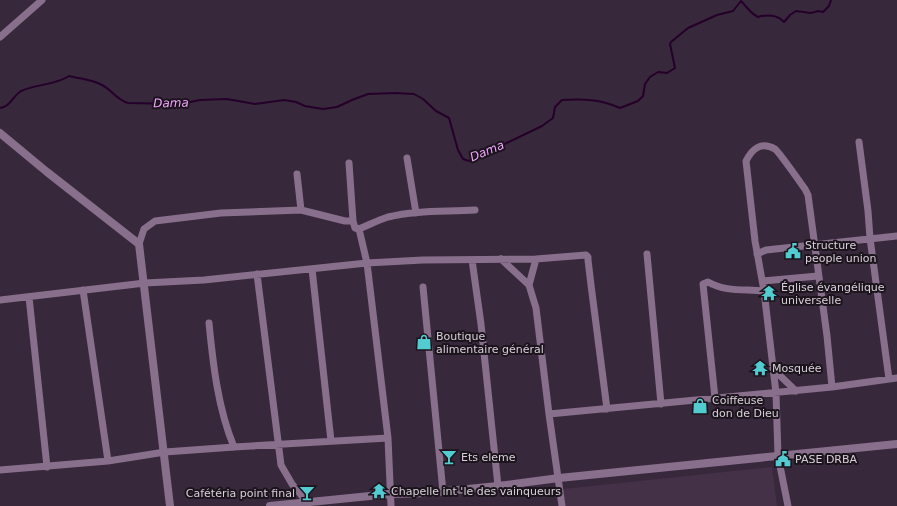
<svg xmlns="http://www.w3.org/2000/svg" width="897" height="506" viewBox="0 0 897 506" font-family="'DejaVu Sans',sans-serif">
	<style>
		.built { fill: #443047 }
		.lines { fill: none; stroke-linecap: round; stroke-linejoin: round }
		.stream { stroke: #25002b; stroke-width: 2 }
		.minor { stroke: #886f8c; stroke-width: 7 }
		.tertiary { stroke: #886f8c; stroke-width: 8 }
		.labels { text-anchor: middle; stroke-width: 4; stroke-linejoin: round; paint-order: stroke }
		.poi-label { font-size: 11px; fill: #d9cfda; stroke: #1b141c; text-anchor: start }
		.water-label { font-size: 12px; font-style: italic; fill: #f0a3fe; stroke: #1b141c }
	</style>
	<rect width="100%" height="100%" fill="#38283b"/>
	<path class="built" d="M 772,467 L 777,506 L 565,506 L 563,489 Z"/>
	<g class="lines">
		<path class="stream" d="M 0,108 C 10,107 13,96 21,91 C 36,84 56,85 69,76 C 80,79 91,79 102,85 C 113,91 116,99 128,103 L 181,104 L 200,100 L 227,99 L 255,104 L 284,100 L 296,102 L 305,106 L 323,109 L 337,107 L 352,100 L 368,94 L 396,93 L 414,94 L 423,99 L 436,111 L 449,118 L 458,150 L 463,159 L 469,161 L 542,126 L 553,118 L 555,107 L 562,100 C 584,99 600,99 620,108 L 638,101 L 643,96 L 645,84 L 650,77 L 658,72 L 667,73 L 675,68 L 670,44 L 671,42 L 688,28 L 717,15 L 733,11 L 741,1 C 747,7 750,13 758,17 C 767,14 778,15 784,22 L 790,15 L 796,11 L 811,13 L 818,11 L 823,12 L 829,6 L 831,0"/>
		<path class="minor" d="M 0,37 L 42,0
			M 859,142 L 868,211 L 870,238 L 889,379
			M 407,158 L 416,213
			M 349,163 L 353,221 L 355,228 L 359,229 L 367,263 L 388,438 L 391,506
			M 297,174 L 301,210
			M 359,229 C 369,225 378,220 388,217 C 416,210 447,212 475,210
			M 139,244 L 144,229 L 155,221 L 221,213 L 301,210 L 345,221 L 353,221
			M 647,254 L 661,404
			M 757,254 L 766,250 L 897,236
			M 501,259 L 529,285
			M 536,259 L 529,285 L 536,308 L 549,414 L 562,506
			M 472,260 L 481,324 L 498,486
			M 312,269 L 331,441
			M 257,274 L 281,465 L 292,484 L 307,502
			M 763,281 L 818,276
			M 423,287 L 443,492
			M 83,290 L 108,461
			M 29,297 L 47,467
			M 0,300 L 145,283 L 204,280 L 367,263 L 423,260 L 536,259 L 586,255 L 588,257 L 588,260 L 591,285 L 607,409
			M 209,323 C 213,364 218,409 234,447
			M 773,369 L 796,391
			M 715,398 L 703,284 L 708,282 C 725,292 745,289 764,291
			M 549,414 L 832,387 L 897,378
			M 0,470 L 108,461 L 165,452 L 234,447 L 388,438
			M 788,506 L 778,456 L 776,393 L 764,291 L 755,241 L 746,161 C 752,149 761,141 775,149 C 779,152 800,182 805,189 L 808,195 L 827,336 L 832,387"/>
		<path class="tertiary" d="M 0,133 L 47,172 L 139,244 L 170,506
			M 270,506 L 390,494 L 427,493 L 498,486 L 559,478 L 897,444"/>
	</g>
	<defs>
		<symbol id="civic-bare" viewBox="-9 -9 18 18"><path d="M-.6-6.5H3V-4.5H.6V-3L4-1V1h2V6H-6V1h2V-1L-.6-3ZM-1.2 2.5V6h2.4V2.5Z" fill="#52ccd0" stroke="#1b141c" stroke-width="2.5" paint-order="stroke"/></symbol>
		<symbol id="temple-bare" viewBox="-9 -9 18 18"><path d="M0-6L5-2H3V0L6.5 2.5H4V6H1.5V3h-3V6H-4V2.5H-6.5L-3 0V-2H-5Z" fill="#52ccd0" stroke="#1b141c" stroke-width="2.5" paint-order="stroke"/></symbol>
		<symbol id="shop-bare" viewBox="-9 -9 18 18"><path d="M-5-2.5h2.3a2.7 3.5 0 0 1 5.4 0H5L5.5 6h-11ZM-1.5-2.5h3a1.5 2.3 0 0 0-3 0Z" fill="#52ccd0" stroke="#1b141c" stroke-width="2.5" paint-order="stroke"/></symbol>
		<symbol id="bar-bare" viewBox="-9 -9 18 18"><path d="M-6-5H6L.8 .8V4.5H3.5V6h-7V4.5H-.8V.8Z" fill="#52ccd0" stroke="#1b141c" stroke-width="2.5" paint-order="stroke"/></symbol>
	</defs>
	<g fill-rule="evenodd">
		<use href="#civic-bare" x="782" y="240" width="22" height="22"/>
		<use href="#temple-bare" x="758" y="282" width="22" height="22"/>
		<use href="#shop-bare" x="413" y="331" width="22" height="22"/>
		<use href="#temple-bare" x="749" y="357" width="22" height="22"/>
		<use href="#shop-bare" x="689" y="395" width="22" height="22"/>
		<use href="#bar-bare" x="438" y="446" width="22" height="22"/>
		<use href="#civic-bare" x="772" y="448" width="22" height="22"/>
		<use href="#temple-bare" x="368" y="480" width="22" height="22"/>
		<use href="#bar-bare" x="296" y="482" width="22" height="22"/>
	</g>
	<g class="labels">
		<g class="poi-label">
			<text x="805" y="249">Structure<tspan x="805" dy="13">people union</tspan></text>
			<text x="781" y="291">Église évangélique<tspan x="781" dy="13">universelle</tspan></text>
			<text x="436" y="340">Boutique<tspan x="436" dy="13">alimentaire général</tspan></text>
			<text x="772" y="372">Mosquée</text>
			<text x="712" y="404">Coiffeuse<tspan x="712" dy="13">don de Dieu</tspan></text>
			<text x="461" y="461">Ets eleme</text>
			<text x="795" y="463">PASE DRBA</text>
			<text x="391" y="495">Chapelle int 'le des vainqueurs</text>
			<text x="295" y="497" text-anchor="end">Cafétéria point final</text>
		</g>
		<g class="water-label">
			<text transform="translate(171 103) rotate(-1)" y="4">Dama</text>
			<text transform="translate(487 151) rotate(-22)" y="4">Dama</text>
		</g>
	</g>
</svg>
